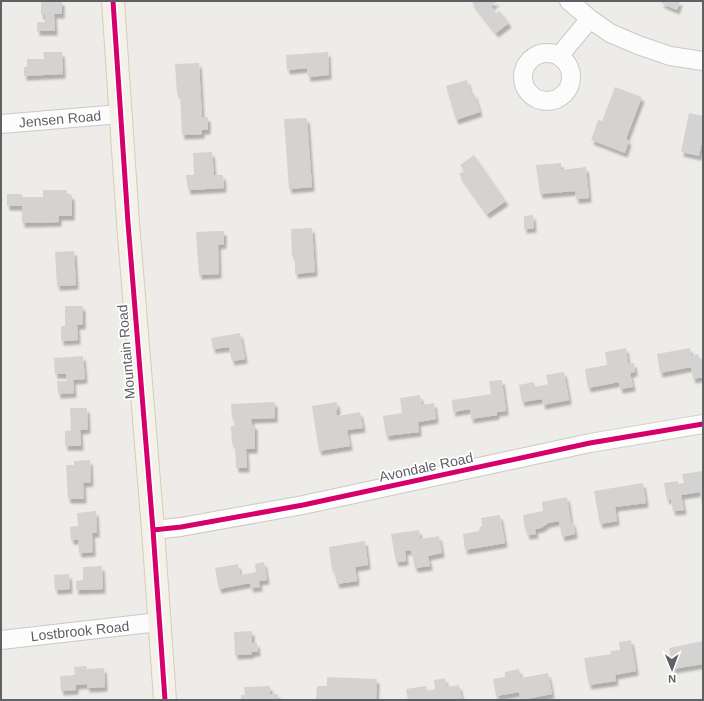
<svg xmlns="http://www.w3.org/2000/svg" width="704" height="701" viewBox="0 0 704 701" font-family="Helvetica,sans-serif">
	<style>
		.building { fill: #d4d3d1; filter: url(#shadow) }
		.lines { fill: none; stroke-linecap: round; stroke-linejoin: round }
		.minor-casing { stroke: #c9c9c9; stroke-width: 20 }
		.major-casing { stroke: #d5cdb6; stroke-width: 24 }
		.minor { stroke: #fcfcfc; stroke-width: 18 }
		.major { stroke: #f3f1e9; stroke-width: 22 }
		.cycleway-casing { stroke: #fff; stroke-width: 8 }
		.cycleway { stroke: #d6006c; stroke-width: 5 }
		.labels { text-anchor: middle; stroke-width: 3.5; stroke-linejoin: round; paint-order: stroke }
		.street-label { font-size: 14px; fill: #5d6166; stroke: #fff }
	</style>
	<defs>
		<filter id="shadow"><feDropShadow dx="2.5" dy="4.5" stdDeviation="1" flood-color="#0004"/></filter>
	</defs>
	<rect width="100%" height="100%" fill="#eeece8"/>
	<path class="building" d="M 41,1 L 62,1 L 62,14 L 54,14 L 55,31 L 37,31 L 37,22 L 45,22 L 45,15 L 41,15 Z
		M 471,1 L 497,1 L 491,6 L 496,13 L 500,11 L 509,23 L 496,33 Z
		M 662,1 L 680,1 L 677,10 L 661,3 Z
		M 43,52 L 62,52 L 63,74 L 24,76 L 24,67 L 27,67 L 27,59 L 44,59 Z
		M 328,52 L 329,75 L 308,77 L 307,68 L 287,70 L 286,55 Z
		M 199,63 L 202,117 L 208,117 L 208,130 L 202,130 L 202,134 L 182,135 L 180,94 L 177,94 L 175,64 Z
		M 467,80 L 471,94 L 474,93 L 480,112 L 456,120 L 446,86 Z
		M 615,87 L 642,97 L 626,139 L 629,141 L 625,153 L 591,140 L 598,120 L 602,121 Z
		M 689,113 L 703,116 L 703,141 L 702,141 L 699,156 L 681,152 Z
		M 307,118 L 312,187 L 289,189 L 284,119 Z
		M 212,152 L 214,175 L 223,175 L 224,188 L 188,190 L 186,175 L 194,175 L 193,153 Z
		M 474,155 L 506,201 L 487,214 L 459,174 L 464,171 L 460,165 Z
		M 561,163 L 561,170 L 586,167 L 589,198 L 576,199 L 575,191 L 540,194 L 536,165 Z
		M 43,190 L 67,190 L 67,195 L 72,195 L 72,216 L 59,216 L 59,222 L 22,223 L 22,206 L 7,206 L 7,194 L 22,194 L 22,197 L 43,197 Z
		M 533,215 L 534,228 L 524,229 L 524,216 Z
		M 312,228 L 315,272 L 295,274 L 295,256 L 292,256 L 291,229 Z
		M 217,231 L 224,231 L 224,244 L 218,245 L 219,274 L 199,275 L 196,232 Z
		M 74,251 L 76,285 L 57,286 L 55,252 Z
		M 65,306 L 83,306 L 83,325 L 77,325 L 78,340 L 61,341 L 61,326 L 65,326 Z
		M 240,333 L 245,359 L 232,361 L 229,347 L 213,349 L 211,338 Z
		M 626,348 L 628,364 L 634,363 L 635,372 L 630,373 L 633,387 L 620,389 L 619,382 L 588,388 L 585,369 L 607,365 L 605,352 Z
		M 690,348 L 691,356 L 698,354 L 700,360 L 703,360 L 703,377 L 693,379 L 691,367 L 660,373 L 657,354 Z
		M 83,356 L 85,379 L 73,380 L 74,393 L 58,394 L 57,381 L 67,381 L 66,374 L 55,374 L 54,358 Z
		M 564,372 L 569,400 L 543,405 L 542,399 L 522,402 L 519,385 L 534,382 L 535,387 L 548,384 L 546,375 Z
		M 502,380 L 506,411 L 497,412 L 497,415 L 471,419 L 470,409 L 453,412 L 452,400 L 491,394 L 489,381 Z
		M 420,395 L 422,405 L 434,403 L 436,419 L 418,422 L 419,432 L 386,436 L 383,416 L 402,413 L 400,398 Z
		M 275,402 L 275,418 L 251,419 L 252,425 L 255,425 L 255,449 L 246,449 L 247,468 L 236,468 L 235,444 L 232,444 L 231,426 L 234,426 L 234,418 L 232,418 L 231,404 Z
		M 337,402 L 338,410 L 336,410 L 337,416 L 360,412 L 363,428 L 347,430 L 350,446 L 319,451 L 312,406 Z
		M 70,408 L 87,408 L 88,429 L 80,430 L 81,446 L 65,446 L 65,431 L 71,430 Z
		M 90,460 L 91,482 L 83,483 L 84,499 L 68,499 L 66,465 L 74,465 L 74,461 Z
		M 703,471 L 703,506 L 702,506 L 700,492 L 681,495 L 684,510 L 673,511 L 671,499 L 667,500 L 664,483 L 678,481 L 678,484 L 684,483 L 682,474 Z
		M 643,483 L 646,503 L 615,507 L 617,521 L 600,524 L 594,491 Z
		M 567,497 L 571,523 L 573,522 L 575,534 L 562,537 L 559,521 L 548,523 L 541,528 L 535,529 L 536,534 L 527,535 L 526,528 L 525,529 L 523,515 L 543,511 L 542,502 Z
		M 96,511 L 97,533 L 92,533 L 93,552 L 79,553 L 78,540 L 71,540 L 70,527 L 78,526 L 77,513 Z
		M 500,515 L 505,543 L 465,550 L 463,534 L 479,531 L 480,527 L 482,526 L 481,518 Z
		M 419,530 L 420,539 L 439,536 L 442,553 L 428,556 L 430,566 L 415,568 L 411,550 L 405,551 L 406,561 L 396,562 L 391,534 Z
		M 365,541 L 368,565 L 355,567 L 357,581 L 337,584 L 334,570 L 332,570 L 329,547 Z
		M 264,562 L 267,580 L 259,581 L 260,587 L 251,588 L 250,583 L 219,589 L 215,568 L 238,564 L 240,575 L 256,572 L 255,564 Z
		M 102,566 L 103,589 L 76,590 L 76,581 L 83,580 L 83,567 Z
		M 69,574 L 70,589 L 55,590 L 54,575 Z
		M 252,631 L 252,643 L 257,643 L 258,652 L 252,652 L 252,654 L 235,655 L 234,632 Z
		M 631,640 L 636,671 L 615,675 L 616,681 L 589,685 L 584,658 L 611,654 L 611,651 L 620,650 L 619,642 Z
		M 703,641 L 703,664 L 673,669 L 669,648 Z
		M 86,666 L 87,669 L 104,668 L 105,687 L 87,688 L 87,684 L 76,685 L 76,690 L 61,691 L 60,676 L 75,675 L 74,667 Z
		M 519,669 L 521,678 L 548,673 L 552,694 L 521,700 L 519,692 L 496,696 L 493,679 L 505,677 L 505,672 Z
		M 327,677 L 377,679 L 376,700 L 316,700 L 317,686 L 327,686 Z
		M 445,678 L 447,687 L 459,685 L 462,700 L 408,700 L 406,689 L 426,686 L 427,691 L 435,689 L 434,680 Z
		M 270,686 L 270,694 L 278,694 L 278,700 L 241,700 L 241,695 L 245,695 L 244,687 Z"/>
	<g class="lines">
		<defs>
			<path id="minor" d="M 569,1 L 590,19 L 610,33 L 638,45 L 670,56 L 703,61
				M523 77a24 24 0 1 1 48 0a24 24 0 1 1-48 0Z
				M 559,56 L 590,19
				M 1,124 L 120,114
				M 153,530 L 181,527 L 303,505 L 590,443 L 703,424
				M 1,640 L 159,622"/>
			<path id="major" d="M 113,1 L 128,223 L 153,530 L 165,700"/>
		</defs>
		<use href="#minor" class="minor-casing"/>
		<use href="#major" class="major-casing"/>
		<use href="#minor" class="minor"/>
		<use href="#major" class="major"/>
		<defs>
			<path id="cycleway" d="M 113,1 L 128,223 L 153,530 L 165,700
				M 153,530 L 181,527 L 303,505 L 590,443 L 703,424"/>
		</defs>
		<use href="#cycleway" class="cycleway-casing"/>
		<use href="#cycleway" class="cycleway"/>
	</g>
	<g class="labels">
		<g class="street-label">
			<text transform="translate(60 119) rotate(-5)" y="5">Jensen Road</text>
			<text transform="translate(126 352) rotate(-95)" y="5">Mountain Road</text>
			<text transform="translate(426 467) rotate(-12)" y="5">Avondale Road</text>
			<text transform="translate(80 631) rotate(-6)" y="5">Lostbrook Road</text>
		</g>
	</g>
	<rect width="704" height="701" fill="none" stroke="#5d6166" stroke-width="4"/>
	<g transform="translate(672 669) rotate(179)" stroke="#ffffff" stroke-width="3" paint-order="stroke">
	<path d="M0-3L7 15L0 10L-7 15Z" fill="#5d6166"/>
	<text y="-6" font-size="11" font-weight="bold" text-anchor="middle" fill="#5d6166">N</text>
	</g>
</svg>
